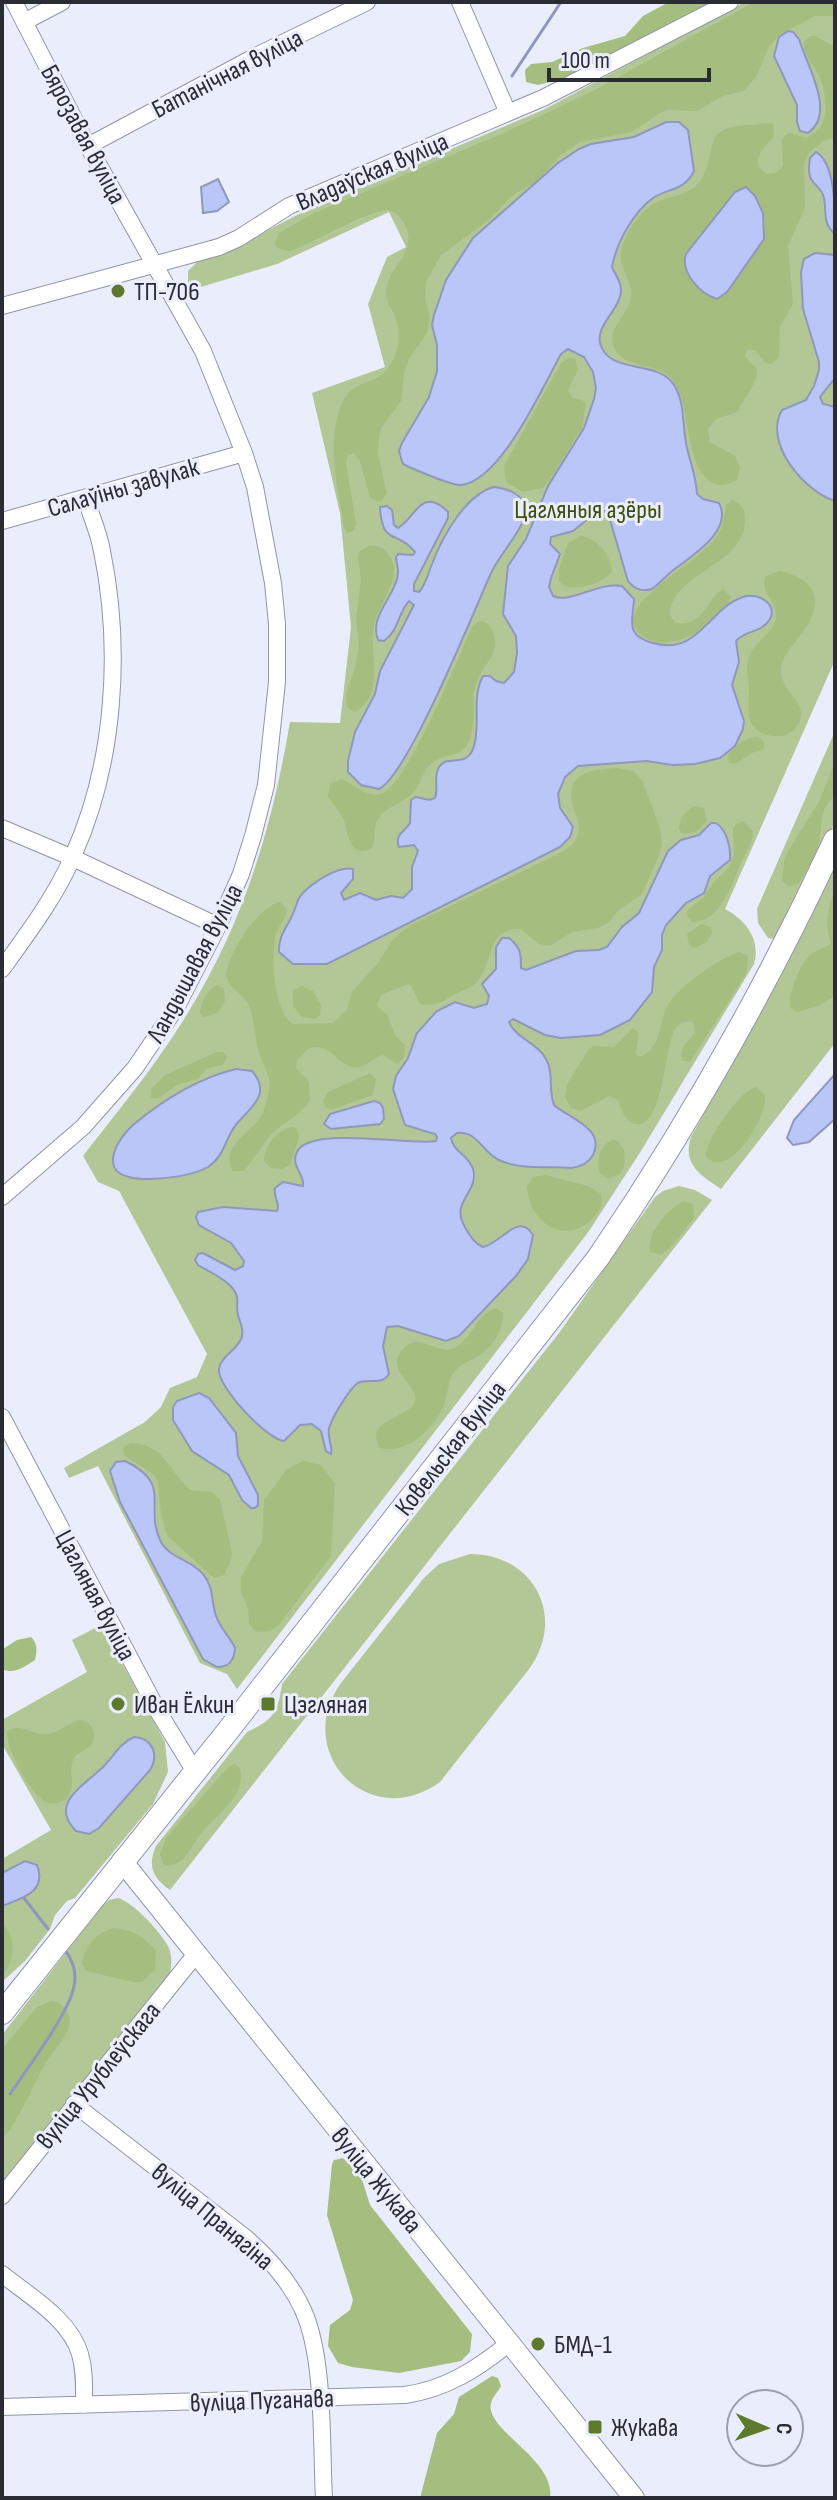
<svg xmlns="http://www.w3.org/2000/svg" width="837" height="2500" viewBox="0 0 837 2500" font-family="'Sofia Sans Condensed',sans-serif">
	<style>
		.green { fill: #b3c696 }
		.forest { fill: #a6bd80; fill-rule: evenodd }
		.water { fill: #bac6f7; stroke: #8f98bc; stroke-width: 2 }
		.lines { fill: none; stroke-linecap: round; stroke-linejoin: round }
		.stream { stroke: #8f98bc; stroke-width: 3 }
		.minor-casing { stroke: #9196a7; stroke-width: 18 }
		.major-casing { stroke: #9196a7; stroke-width: 22 }
		.highway-casing { stroke: #9196a7; stroke-width: 24 }
		.minor { stroke: #fff; stroke-width: 16 }
		.major { stroke: #fff; stroke-width: 20 }
		.highway { stroke: #fff; stroke-width: 22 }
		.poi-dot { fill: #5f792c; stroke: #e9edfc; stroke-width: 3 }
		.labels { text-anchor: middle; stroke-width: 6; stroke-linejoin: round; paint-order: stroke }
		.street-label { font-size: 26px; fill: #2a2c33; stroke: #e9edfc }
		.poi-label { font-size: 26px; fill: #2a2c33; stroke: #e9edfc; text-anchor: start }
		.park-label { font-size: 26px; fill: #3c500c; stroke: #e9edfc }
	</style>
	<rect width="100%" height="100%" fill="#e9edfc"/>
	<path class="green" d="M 745,2 L 835,2 L 835,660 L 725,909 C 746,920 761,940 754,964 L 641,1151 L 589,1231 L 237,1689 L 227,1674 L 200,1663 L 98,1466 L 69,1478 L 64,1468 L 145,1422 L 161,1407 L 170,1388 L 197,1377 L 207,1354 L 119,1191 L 98,1182 L 83,1156 C 117,1112 152,1070 181,1024 C 242,928 271,833 290,722 L 340,723 L 351,627 L 340,513 L 312,393 L 385,367 L 368,304 L 387,257 L 406,247 L 389,212 L 277,264 L 188,291 L 188,271 L 197,262 L 233,248 L 305,211 L 543,110 Z
		M 835,731 L 835,822 L 780,933 L 774,939 L 768,938 L 758,923 L 757,909 Z
		M 835,867 L 835,1043 L 721,1189 C 701,1175 682,1165 691,1137 L 763,1009 Z
		M 679,1186 L 695,1190 L 712,1200 L 170,1890 C 153,1878 147,1866 156,1846 L 247,1732 C 273,1720 278,1713 282,1684 L 559,1333 L 655,1197 L 663,1191 Z
		M 470,1554 C 534,1554 567,1617 529,1669 L 440,1782 C 370,1833 291,1753 341,1683 L 423,1579 L 439,1564 Z
		M 101,1625 L 165,1742 L 168,1772 L 153,1804 L 75,1898 L 67,1901 L 55,1915 L 50,1929 L 25,1961 L 2,1982 L 2,1859 L 51,1830 L 2,1744 L 2,1720 L 87,1672 L 72,1640 Z
		M 118,1898 C 133,1902 162,1933 169,1948 C 172,1956 172,1965 170,1973 L 2,2188 L 2,2035 L 102,1906 L 109,1900 Z"/>
	<path class="forest" d="M 669,2 L 715,2 L 562,79 L 538,85 L 526,82 L 525,70 L 531,64 L 552,62 L 583,48 L 625,36 L 643,16 Z
		M 754,2 L 835,2 L 835,16 L 815,16 L 780,34 L 769,47 L 756,77 L 744,91 L 723,96 L 697,111 L 668,110 L 660,113 L 632,132 L 580,142 L 561,155 L 537,181 L 513,195 L 489,220 L 441,255 L 426,282 L 425,299 L 430,317 L 427,333 L 409,359 L 404,373 L 401,401 L 382,427 L 379,437 L 378,455 L 387,493 L 381,502 L 370,498 L 360,461 L 354,453 L 348,455 L 346,463 L 356,524 L 353,531 L 347,533 L 344,527 C 339,492 328,453 337,418 C 348,372 375,391 390,365 C 400,350 402,329 393,312 C 389,305 385,299 386,290 C 389,264 420,253 404,223 C 401,218 397,213 391,211 C 373,206 312,245 289,251 L 277,248 L 275,243 L 279,233 L 314,213 L 506,132 L 593,91 Z
		M 810,36 L 815,36 L 835,47 L 835,139 L 825,140 L 809,153 L 804,163 L 805,208 L 788,246 L 793,304 L 780,327 L 779,357 L 771,364 L 765,363 L 755,350 L 747,350 L 745,356 L 757,369 C 757,385 744,399 737,412 L 716,419 L 708,429 L 710,442 L 735,456 L 740,468 L 737,480 C 687,508 690,410 678,388 C 664,358 624,373 614,347 C 606,328 629,315 631,297 C 633,280 618,269 621,251 C 625,233 640,210 657,202 C 674,194 693,196 703,176 C 718,147 701,127 750,125 C 759,125 765,121 773,124 L 774,137 C 763,148 748,162 767,174 L 776,173 L 783,166 L 782,140 L 785,135 L 790,133 L 806,138 C 831,130 828,96 819,76 C 814,66 807,59 804,48 L 804,42 ZM 746,187 C 754,192 757,199 761,207 C 776,246 745,257 731,287 L 707,294 L 689,276 L 686,254 L 735,192 Z
		M 570,357 L 575,359 L 578,370 L 568,390 L 572,398 L 582,400 L 586,403 L 582,427 L 549,481 L 543,488 L 523,492 L 506,482 L 504,466 L 561,363 Z
		M 732,500 C 742,504 745,509 745,519 C 746,556 699,568 679,592 C 673,599 670,606 670,615 L 675,623 C 705,627 705,600 723,589 L 731,597 C 721,629 653,665 633,624 C 632,592 700,563 718,535 C 723,526 725,516 726,505 Z
		M 581,536 C 598,539 610,554 612,571 C 605,583 570,595 559,581 L 559,569 L 568,543 Z
		M 368,546 C 377,545 384,547 389,555 C 404,577 379,603 374,625 C 368,652 387,697 354,712 L 347,707 L 346,695 L 355,668 L 359,646 L 356,619 L 361,579 L 358,558 L 359,552 Z
		M 779,571 C 817,579 825,600 803,632 C 795,644 783,653 781,668 C 778,694 820,706 791,732 C 785,737 775,737 768,735 C 744,729 749,709 749,690 C 749,678 744,667 750,654 C 756,640 776,632 776,615 C 776,599 759,593 766,576 Z
		M 480,621 L 486,622 C 510,650 479,665 475,688 C 471,705 477,726 468,743 C 460,758 444,754 432,763 C 422,771 421,785 412,794 C 402,804 386,806 378,819 C 372,828 377,839 372,848 C 347,860 349,831 343,818 C 339,810 332,804 328,796 L 330,784 L 341,779 C 354,784 366,798 381,794 C 408,785 459,655 473,625 Z
		M 758,737 L 764,742 L 764,749 L 752,753 L 735,764 L 729,763 L 728,755 C 737,746 744,736 758,737 Z
		M 835,761 L 835,796 C 818,810 823,823 819,843 C 816,856 806,871 799,883 L 789,887 L 782,881 L 784,862 L 788,851 L 820,800 Z
		M 616,768 L 633,771 L 642,780 L 660,828 L 662,843 L 660,853 L 642,894 L 619,910 L 609,922 L 598,928 L 572,932 L 550,946 L 539,944 L 521,929 C 486,927 494,963 477,982 C 472,988 463,990 456,994 C 444,1001 434,1007 420,1004 L 411,986 L 408,984 L 381,995 L 377,1006 L 387,1014 L 395,1035 L 405,1045 L 404,1058 L 397,1064 L 383,1055 C 373,1057 365,1069 354,1067 C 335,1065 332,1042 309,1048 L 297,1060 L 296,1068 L 309,1082 L 310,1101 L 300,1112 L 272,1133 L 244,1171 L 233,1171 C 219,1147 250,1134 261,1116 C 265,1109 267,1100 269,1092 C 272,1076 263,1067 259,1052 C 254,1036 255,1018 248,1004 C 242,992 229,989 226,975 C 228,954 258,906 280,902 L 287,910 C 284,921 276,929 275,940 C 271,961 274,1011 293,1024 L 333,1023 L 347,1010 L 352,992 L 378,963 L 392,941 L 407,927 L 556,855 C 565,850 575,845 578,834 C 581,826 577,818 574,810 C 563,773 588,770 616,768 Z
		M 695,806 L 704,808 L 707,821 L 696,832 L 683,834 L 679,829 C 679,819 686,810 695,806 Z
		M 743,821 L 753,831 C 753,843 747,850 742,861 C 732,883 721,923 691,922 L 687,915 L 688,910 L 703,898 L 714,881 L 729,868 L 734,854 L 733,829 L 736,824 Z
		M 835,888 L 835,996 L 818,1006 L 797,1012 L 790,1008 C 788,993 800,962 813,953 C 819,949 826,947 831,944 C 824,923 828,908 835,888 Z
		M 701,924 L 711,927 L 712,933 L 706,943 L 694,948 L 689,945 L 687,934 Z
		M 740,952 L 748,956 L 746,974 L 690,1062 L 683,1061 C 677,1048 688,1042 695,1033 L 694,1023 C 685,1020 679,1022 674,1031 C 665,1048 663,1128 636,1124 C 624,1122 622,1109 618,1100 L 609,1096 L 581,1111 L 571,1108 L 565,1097 L 567,1084 L 589,1049 L 593,1046 L 614,1047 L 633,1028 L 639,1033 L 636,1054 L 640,1057 C 663,1047 658,1022 669,1003 C 677,989 724,954 740,952 Z
		M 217,985 L 224,988 L 225,1001 L 218,1012 L 203,1018 L 200,1012 C 201,1002 208,989 217,985 Z
		M 301,986 L 313,991 L 321,1005 L 320,1015 L 315,1019 L 302,1017 L 293,1006 L 293,991 Z
		M 217,1052 L 223,1052 L 227,1057 L 223,1065 L 207,1068 L 198,1079 L 177,1085 L 159,1098 L 151,1098 L 151,1089 L 165,1075 Z
		M 370,1073 L 376,1079 L 373,1095 L 334,1109 L 326,1108 L 323,1101 L 328,1092 Z
		M 756,1087 L 765,1095 C 768,1116 730,1181 706,1157 C 705,1141 740,1090 756,1087 Z
		M 293,1127 L 297,1129 L 299,1137 L 290,1165 L 282,1169 L 271,1168 L 264,1161 C 264,1146 278,1129 293,1127 Z
		M 611,1140 L 617,1140 L 624,1150 L 625,1164 L 620,1174 L 608,1179 L 600,1173 C 596,1160 599,1148 611,1140 Z
		M 546,1175 L 588,1186 L 601,1194 L 602,1205 C 579,1250 530,1231 527,1187 L 533,1177 Z
		M 684,1201 L 693,1204 L 694,1218 L 671,1247 L 661,1255 L 650,1252 C 646,1233 668,1209 684,1201 Z
		M 496,1308 L 503,1313 C 503,1329 494,1346 480,1355 C 471,1361 461,1363 454,1372 C 448,1381 448,1392 445,1402 C 437,1426 407,1456 380,1448 C 362,1419 410,1419 415,1401 C 419,1385 381,1369 405,1347 C 420,1333 435,1354 452,1349 C 472,1342 475,1314 496,1308 Z
		M 130,1443 C 164,1443 169,1471 190,1490 L 212,1492 L 220,1499 L 232,1553 L 231,1561 L 224,1575 L 215,1578 L 210,1575 L 167,1535 L 161,1515 L 158,1482 L 154,1475 L 124,1455 L 123,1448 Z
		M 303,1461 L 321,1465 L 335,1484 L 331,1556 L 278,1626 L 270,1631 L 256,1632 L 249,1624 L 248,1608 L 241,1592 L 241,1577 L 262,1541 L 264,1500 L 287,1469 Z
		M 31,1637 C 38,1644 37,1651 35,1660 C 24,1667 14,1675 2,1669 L 3,1649 L 17,1640 Z
		M 78,1720 C 90,1720 98,1731 92,1743 C 88,1751 77,1751 73,1760 C 68,1775 77,1783 67,1798 C 61,1802 55,1805 48,1803 C 32,1799 5,1747 7,1731 C 22,1722 32,1736 47,1734 C 58,1732 68,1725 78,1720 Z
		M 235,1764 L 240,1769 C 247,1795 218,1813 203,1831 C 192,1843 184,1870 164,1865 L 160,1854 L 166,1838 L 228,1767 Z
		M 2,1922 C 16,1938 16,1959 2,1976 Z
		M 113,1928 C 131,1929 145,1937 156,1951 L 155,1970 L 142,1982 L 133,1982 L 86,1971 L 82,1964 C 84,1946 96,1933 113,1928 Z
		M 51,2001 L 58,2002 C 64,2007 70,2013 70,2022 C 69,2036 55,2048 48,2059 C 32,2086 22,2115 2,2140 L 2,2049 L 37,2007 Z
		M 343,2158 L 361,2176 L 370,2205 L 472,2334 L 470,2352 L 461,2361 L 399,2373 L 352,2367 L 338,2363 L 328,2346 L 330,2325 L 350,2310 L 353,2300 L 327,2215 L 332,2164 L 334,2160 Z
		M 492,2376 L 498,2378 L 501,2386 C 498,2392 493,2396 491,2403 C 484,2430 556,2459 550,2498 L 420,2498 L 437,2433 L 454,2414 L 459,2397 Z"/>
	<path class="water" d="M 788,31 L 793,32 L 799,39 C 806,64 837,113 808,133 L 800,131 L 797,122 L 797,105 L 774,56 L 779,37 Z
		M 666,122 L 679,122 L 688,130 L 694,171 C 684,191 669,188 653,198 C 633,212 616,244 612,267 C 615,275 621,281 621,290 C 621,310 593,326 601,346 C 611,373 653,361 671,381 C 687,399 681,430 688,452 C 692,468 696,477 697,494 L 703,499 L 719,503 C 734,532 689,557 671,572 C 664,578 659,584 652,589 C 642,592 634,589 628,581 L 608,513 L 600,509 L 573,531 L 551,537 L 550,544 L 560,554 L 551,578 L 549,587 L 553,596 C 571,604 597,582 622,586 L 634,599 C 633,621 624,635 653,643 C 699,656 709,608 743,597 C 759,591 782,607 767,623 C 758,633 744,631 736,641 L 739,662 L 732,685 L 744,721 L 743,729 L 735,746 L 720,758 L 695,764 L 672,765 L 647,761 L 578,766 L 565,777 L 558,794 L 560,808 L 573,827 L 570,837 L 560,847 L 327,964 L 293,964 L 279,952 C 278,934 289,926 294,911 C 297,905 297,899 302,894 C 313,882 338,866 353,869 L 353,879 L 341,893 L 344,900 L 360,893 L 376,900 L 391,896 L 403,898 L 412,889 L 412,867 L 418,851 L 414,845 L 399,847 C 394,834 405,832 410,823 L 411,800 L 416,797 L 429,800 L 435,798 C 439,788 433,777 439,767 C 448,753 467,770 474,746 C 481,723 471,698 483,676 L 490,676 L 496,681 L 504,683 L 514,672 L 517,653 L 516,636 L 503,614 L 508,566 L 526,539 L 548,486 L 584,428 L 594,399 L 596,388 L 593,372 L 584,357 L 568,349 L 561,354 C 543,386 501,481 461,485 C 453,486 413,469 403,464 L 399,451 L 402,443 L 429,397 L 437,371 L 437,345 L 432,325 L 434,315 L 446,280 L 473,238 L 558,163 L 579,149 L 591,144 L 634,137 Z
		M 816,152 C 836,163 835,213 835,234 C 822,223 827,213 824,198 C 820,181 805,188 810,158 Z
		M 218,179 L 229,202 L 217,211 L 203,213 L 201,187 Z
		M 746,187 L 755,196 L 763,213 L 764,239 L 727,292 L 717,299 C 700,294 680,272 686,254 L 735,192 Z
		M 815,253 L 835,255 L 835,378 L 820,397 L 823,404 L 835,407 L 835,501 C 804,491 763,443 782,410 L 806,400 L 814,386 L 819,370 L 819,362 L 803,309 L 801,272 L 804,259 Z
		M 494,487 C 506,488 526,495 526,510 C 525,528 499,555 491,573 C 474,611 408,775 379,789 L 361,785 L 348,772 L 348,761 L 355,732 L 375,694 L 380,671 L 414,605 L 409,601 C 398,613 398,632 384,641 L 378,640 C 368,614 399,594 398,570 C 398,566 396,562 396,557 L 398,554 L 413,555 L 415,552 C 397,529 382,547 380,507 L 387,506 L 392,510 L 394,525 L 398,528 C 415,519 421,485 448,512 L 448,518 L 414,584 L 414,591 L 419,592 C 426,584 428,574 432,564 C 442,537 466,494 494,487 Z
		M 711,823 L 716,823 C 727,830 731,848 730,860 L 710,876 L 704,893 L 686,903 L 666,925 L 662,935 L 662,950 L 654,967 L 652,992 L 630,1020 L 600,1035 L 561,1038 L 545,1035 L 513,1019 L 509,1022 C 515,1038 538,1043 546,1059 C 554,1072 548,1090 554,1105 C 568,1118 606,1128 593,1155 C 588,1164 580,1167 571,1168 C 549,1166 519,1170 499,1160 C 482,1152 478,1131 457,1133 L 451,1138 C 453,1152 469,1155 473,1169 C 480,1193 448,1201 466,1229 C 471,1237 474,1243 483,1247 C 501,1244 518,1211 533,1235 L 528,1259 L 516,1276 L 459,1336 L 446,1341 L 398,1326 L 387,1327 L 383,1346 L 389,1374 C 382,1385 372,1379 360,1382 C 351,1385 331,1419 329,1429 C 327,1438 333,1446 331,1454 L 326,1451 L 321,1431 L 312,1424 L 300,1425 L 284,1441 C 268,1440 217,1387 219,1369 C 221,1356 236,1351 241,1339 C 245,1331 240,1323 238,1315 C 236,1308 238,1303 237,1297 C 234,1282 209,1272 198,1265 L 195,1260 L 198,1254 L 203,1253 L 235,1270 L 243,1266 L 244,1261 L 231,1243 L 199,1225 L 196,1217 L 198,1212 L 223,1207 L 277,1211 C 281,1204 273,1197 275,1188 L 283,1182 L 303,1186 C 305,1174 290,1166 297,1152 C 309,1125 411,1146 436,1141 L 437,1137 L 435,1134 L 405,1125 L 393,1089 L 396,1076 L 408,1058 L 417,1033 L 437,1011 L 455,1002 L 474,1008 L 487,1004 L 489,996 L 482,984 L 496,969 L 496,947 L 502,938 L 509,938 C 521,948 521,954 521,968 L 526,970 L 576,951 L 599,950 L 607,947 L 622,927 L 639,913 L 668,851 L 681,840 L 699,835 Z
		M 236,1069 L 252,1071 C 271,1093 253,1106 238,1122 C 225,1136 226,1155 208,1167 C 191,1177 148,1182 129,1177 C 98,1170 119,1137 133,1125 C 163,1100 199,1078 236,1069 Z
		M 835,1074 L 835,1119 L 809,1142 L 793,1145 L 787,1138 L 794,1120 Z
		M 374,1101 L 380,1103 L 383,1108 L 384,1119 L 380,1124 L 331,1129 L 324,1124 L 330,1114 Z
		M 199,1393 L 209,1398 L 236,1433 L 238,1456 L 258,1495 L 258,1505 L 255,1508 L 251,1508 L 242,1500 L 229,1475 L 192,1451 L 173,1420 L 173,1407 L 177,1401 Z
		M 125,1461 C 173,1484 144,1504 160,1540 C 169,1559 191,1559 203,1574 C 214,1587 211,1601 216,1616 C 220,1628 230,1637 235,1648 C 234,1661 229,1667 217,1667 L 203,1659 L 120,1502 L 110,1471 L 116,1462 Z
		M 134,1737 C 153,1738 159,1755 150,1770 L 99,1828 L 89,1834 L 76,1831 C 48,1803 85,1785 103,1767 C 114,1756 119,1744 134,1737 Z
		M 25,1861 L 37,1865 C 47,1892 23,1898 2,1906 L 2,1873 Z"/>
	<g class="lines">
		<path class="stream" d="M 512,76 L 561,2
			M 24,1898 L 48,1929
			M 10,2094 C 26,2070 70,2012 74,1986 C 77,1973 73,1961 65,1950"/>
		<defs>
			<path id="minor" d="M 460,2 L 508,113
				M 24,22 L 62,2
				M 88,146 L 258,55 L 367,2
				M 2,306 L 219,247 L 239,238 L 289,206 L 543,98 L 730,2
				M 2,521 L 244,453
				M 2,828 L 73,858 L 218,926
				M 2,969 C 28,933 56,896 73,856 C 115,763 122,649 102,551 C 99,533 91,516 86,499
				M 2,1197 L 83,1127 L 135,1068 L 177,1006 L 218,926 L 241,874 L 253,836 L 266,785 L 277,682 L 277,624 L 273,583 L 255,487 L 244,453 L 203,351 L 88,146 L 14,2
				M 2,1417 L 159,1713 L 194,1770
				M 74,2104 L 246,2238 C 270,2259 290,2281 303,2310 C 325,2358 321,2444 324,2498
				M 2,2196 L 196,1954
				M 2,2274 C 29,2296 70,2319 80,2354 C 85,2371 84,2388 84,2405
				M 2,2407 L 405,2395 C 446,2389 477,2369 508,2344"/>
			<path id="major" d="M 122,1861 L 634,2498"/>
			<path id="highway" d="M 2,2013 L 223,1737 L 598,1258 C 688,1126 768,984 835,840"/>
		</defs>
		<use href="#minor" class="minor-casing"/>
		<use href="#major" class="major-casing"/>
		<use href="#highway" class="highway-casing"/>
		<use href="#minor" class="minor"/>
		<use href="#major" class="major"/>
		<use href="#highway" class="highway"/>
	</g>
	<g class="poi-dot">
		<circle cx="118" cy="291" r="8"/>
		<circle cx="118" cy="1704" r="8"/>
		<rect x="260" y="1696" width="16" height="16" rx="4"/>
		<circle cx="538" cy="2344" r="8"/>
		<rect x="587" y="2419" width="16" height="16" rx="4"/>
	</g>
	<g class="labels">
		<g class="street-label">
			<text transform="translate(227 73) rotate(-27)" y="9">Батанічная вуліца</text>
			<text transform="translate(84 134) rotate(62)" y="9">Бярозавая вуліца</text>
			<text transform="translate(372 171) rotate(-23)" y="9">Владаўская вуліца</text>
			<text transform="translate(123 487) rotate(-16)" y="9">Салаўіны завулак</text>
			<text transform="translate(194 963) rotate(-62)" y="9">Ландышавая вуліца</text>
			<text transform="translate(450 1448) rotate(-52)" y="9">Ковельская вуліца</text>
			<text transform="translate(96 1595) rotate(62)" y="9">Цагляная вуліца</text>
			<text transform="translate(98 2075) rotate(-51)" y="9">вуліца Урублеўскага</text>
			<text transform="translate(377 2180) rotate(51)" y="9">вуліца Жукава</text>
			<text transform="translate(213 2216) rotate(40)" y="9">вуліца Пранягіна</text>
			<text transform="translate(262 2400) rotate(-2)" y="9">вуліца Пуганава</text>
		</g>
		<g class="poi-label">
			<text x="134" y="300">ТП-706</text>
			<text x="134" y="1713">Иван Ёлкин</text>
			<text x="284" y="1713">Цэгляная</text>
			<text x="554" y="2353">БМД-1</text>
			<text x="611" y="2436">Жукава</text>
		</g>
		<g class="park-label">
			<text x="588" y="518">Цагляныя азёры</text>
		</g>
	</g>
	<rect width="837" height="2500" fill="none" stroke="#2a2c33" stroke-width="8"/>
	<g transform="translate(765 2428) rotate(92)"><circle r="38" fill="#e9edfc" stroke="#9da0ac" stroke-width="2"/>
	<path d="M0-6L14 30L0 20L-14 30Z" fill="#5f792c"/>
	<text y="-12" font-size="22" font-weight="bold" text-anchor="middle" fill="#2a2c33">С</text>
	</g>
	<path d="M549 68v12h160v-12" fill="none" stroke="#2a2c33" stroke-width="4"/>
	<text x="561" y="68" font-size="24" fill="#2a2c33" stroke="#e9edfc" stroke-width="6" paint-order="stroke">100 m</text>
</svg>
